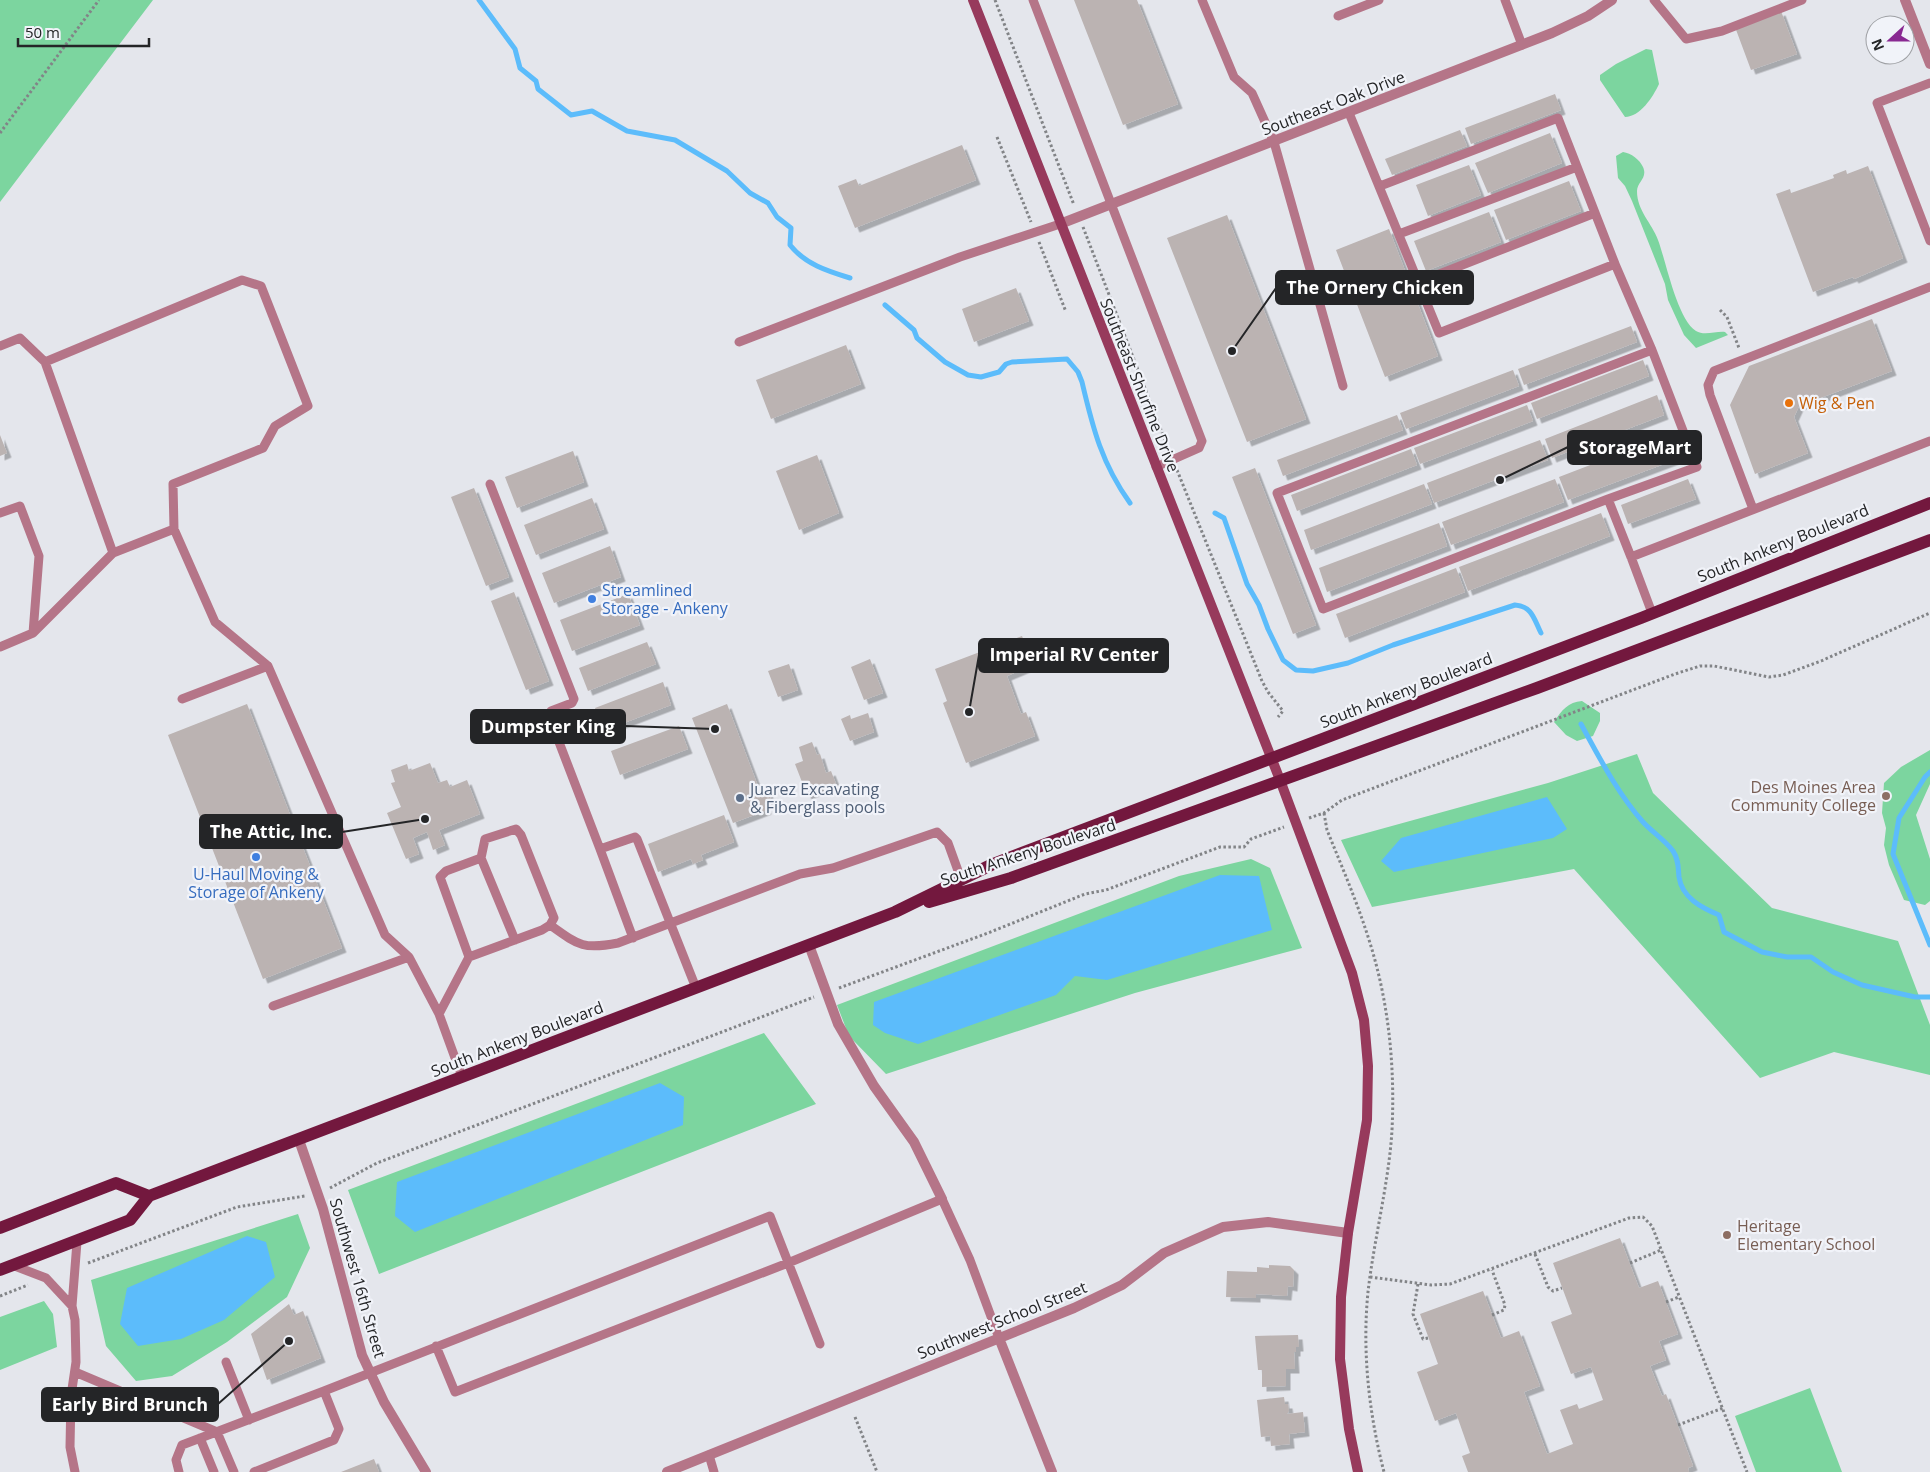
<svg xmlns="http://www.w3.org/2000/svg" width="1930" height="1472" viewBox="0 0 1930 1472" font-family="'Open Sans',sans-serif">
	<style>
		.green { fill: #7cd59f }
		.water { fill: #5cbcfb }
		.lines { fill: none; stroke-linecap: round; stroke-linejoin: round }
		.stream { stroke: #5cbcfb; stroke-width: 5 }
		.building { fill: #bbb3b2; filter: url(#shadow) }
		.path { stroke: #828487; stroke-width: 3; stroke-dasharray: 2.5 2.5; stroke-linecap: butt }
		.lane { stroke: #b57588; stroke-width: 9 }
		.street { stroke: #b57588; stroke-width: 10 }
		.secondary { stroke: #973a5c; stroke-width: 10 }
		.primary { stroke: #73183e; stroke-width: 12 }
		.food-dot { fill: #e8710a; stroke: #f1f3f9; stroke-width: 2 }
		.shop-dot { fill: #3f7fe0; stroke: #f1f3f9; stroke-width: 2 }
		.education-dot { fill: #8d6e63; stroke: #f1f3f9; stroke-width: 2 }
		.service-dot { fill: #5c6f8a; stroke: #f1f3f9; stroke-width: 2 }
		.labels { text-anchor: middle; stroke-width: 4.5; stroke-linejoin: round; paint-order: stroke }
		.street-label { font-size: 16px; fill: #242527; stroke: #f1f3f9 }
		.food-label { font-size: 16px; fill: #c56008; stroke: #f1f3f9; text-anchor: start }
		.shop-label { font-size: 16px; fill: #366cbe; stroke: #f1f3f9; text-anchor: start }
		.education-label { font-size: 16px; fill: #785e54; stroke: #f1f3f9; text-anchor: end }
		.service-label { font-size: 16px; fill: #4e5e75; stroke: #f1f3f9; text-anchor: start }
		.leader { fill: none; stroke: #242527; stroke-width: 2 }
		.callout-dot { fill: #242527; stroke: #f1f3f9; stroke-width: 2 }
		.callout { fill: #242527; stroke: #242527; stroke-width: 2 }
		.callout-label { font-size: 18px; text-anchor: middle; font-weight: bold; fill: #fff }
	</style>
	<defs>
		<filter id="shadow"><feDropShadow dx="4.5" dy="4.5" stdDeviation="0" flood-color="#0004"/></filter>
	</defs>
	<rect width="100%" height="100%" fill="#e4e6ec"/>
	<path class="green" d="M 0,0 L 153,0 L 0,202 Z
		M 1646,49 L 1652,50 L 1659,84 C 1653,97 1640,117 1625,117 L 1600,80 L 1600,75 L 1616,64 Z
		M 1623,152 C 1631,153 1640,160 1643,167 C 1648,178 1637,182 1637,191 C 1637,211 1652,223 1658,240 C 1666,261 1677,319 1696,331 C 1704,336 1716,331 1725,332 L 1728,335 L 1696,348 L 1684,335 L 1668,300 L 1665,284 L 1632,201 L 1625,186 L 1618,178 L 1616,156 Z
		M 1582,701 L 1600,713 L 1600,721 L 1593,736 L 1577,741 L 1566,735 L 1554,722 C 1562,710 1568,702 1582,701 Z
		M 1930,750 L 1930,784 L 1916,815 L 1930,859 L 1930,901 L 1925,905 L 1904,900 L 1889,865 L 1884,845 L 1886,828 L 1882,813 L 1884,783 L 1901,767 Z
		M 1637,754 L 1653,793 L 1772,908 L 1898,941 L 1930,1025 L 1930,1075 L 1834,1052 L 1760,1078 L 1574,869 L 1372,907 L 1341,840 L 1548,783 Z
		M 1251,859 L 1270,868 L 1302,948 L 1135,993 L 886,1074 L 849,1036 L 837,1005 L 1179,876 Z
		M 764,1033 L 816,1104 L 379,1274 L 348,1190 Z
		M 298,1214 L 310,1248 L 287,1297 L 227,1342 L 172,1376 L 136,1381 L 106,1346 L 91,1280 Z
		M 44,1301 L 53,1314 L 57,1347 L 0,1370 L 0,1317 Z
		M 1810,1388 L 1842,1472 L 1756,1472 L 1735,1416 Z"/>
	<path class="water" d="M 1547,797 L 1567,829 L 1553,838 L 1394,872 L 1381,861 L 1401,838 Z
		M 1220,875 L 1259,876 L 1272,930 L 1107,980 L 1075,976 L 1056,995 L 918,1044 L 885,1033 L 873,1025 L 874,1002 Z
		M 660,1083 L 684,1097 L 683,1125 L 415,1232 L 395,1216 L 397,1182 Z
		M 247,1236 L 266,1242 L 275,1277 L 224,1320 L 181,1339 L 138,1346 L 120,1324 L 127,1288 Z"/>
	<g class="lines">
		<path class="stream" d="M 479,0 L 515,49 L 520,68 L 536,81 L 538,89 L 571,115 L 592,111 L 627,131 L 675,140 L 727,171 L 750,193 L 768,203 L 777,217 L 791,228 L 790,245 C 805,264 827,271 850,278
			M 885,305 L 914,330 L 917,338 L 945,362 L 968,375 L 981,377 L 999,372 L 1006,364 L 1012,362 L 1067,359 L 1078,372 L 1082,382 C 1093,429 1102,464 1130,503
			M 1215,513 L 1224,518 L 1247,584 L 1259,605 L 1268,629 L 1283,660 L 1296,670 L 1313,671 L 1348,663 L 1393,645 L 1515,605 C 1532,606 1534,619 1541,633
			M 1581,724 C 1599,757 1618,794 1643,822 C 1652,832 1665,840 1673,851 C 1679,860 1678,868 1679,877 C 1682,898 1702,908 1719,915 L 1724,932 L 1762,952 L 1787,957 L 1811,957 L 1833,972 L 1862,985 L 1915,997 L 1930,997
			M 1930,772 L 1925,777 L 1899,818 L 1893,854 L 1930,945"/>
	</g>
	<path class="building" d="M 1074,0 L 1137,0 L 1178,104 L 1123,125 Z
		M 1781,11 L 1797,54 L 1751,70 L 1735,27 Z
		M 1555,94 L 1561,110 L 1471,144 L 1465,128 Z
		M 1460,130 L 1467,146 L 1392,175 L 1385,159 Z
		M 1550,133 L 1562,163 L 1488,193 L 1475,163 Z
		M 962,145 L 976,180 L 855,228 L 838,186 L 856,179 L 859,186 Z
		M 1469,165 L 1481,195 L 1428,216 L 1416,185 Z
		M 1868,166 L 1903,258 L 1854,279 L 1853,277 L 1813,292 L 1776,194 L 1790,189 L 1791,193 L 1834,178 L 1833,175 L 1846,170 L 1847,174 Z
		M 1569,181 L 1581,211 L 1506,240 L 1494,210 Z
		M 1489,212 L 1501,242 L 1426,271 L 1414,241 Z
		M 1227,215 L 1306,419 L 1247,442 L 1167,238 Z
		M 1389,229 L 1438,356 L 1385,377 L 1336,250 Z
		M 1016,288 L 1029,321 L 974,342 L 962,309 Z
		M 1872,319 L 1892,371 L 1799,406 L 1794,417 L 1808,453 L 1755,474 L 1730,405 L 1749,366 Z
		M 1631,326 L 1637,342 L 1524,385 L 1518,369 Z
		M 846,345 L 861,384 L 771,419 L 756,380 Z
		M 1643,360 L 1649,376 L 1537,419 L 1531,403 Z
		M 1513,370 L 1519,386 L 1406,429 L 1400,413 Z
		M 1657,395 L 1664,415 L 1552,458 L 1545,439 Z
		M 1527,405 L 1533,421 L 1420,464 L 1414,448 Z
		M 1397,415 L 1403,430 L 1283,476 L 1277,460 Z
		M 1671,434 L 1680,458 L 1568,500 L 1559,477 Z
		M 0,435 L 7,453 L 0,456 Z
		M 1540,440 L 1548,460 L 1434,503 L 1427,483 Z
		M 1411,449 L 1417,465 L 1297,511 L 1291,495 Z
		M 573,451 L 584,482 L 517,508 L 505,477 Z
		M 817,455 L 839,513 L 799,530 L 776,471 Z
		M 1255,468 L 1316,625 L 1293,634 L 1232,477 Z
		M 1555,479 L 1564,502 L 1451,545 L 1442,522 Z
		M 1688,479 L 1696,499 L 1628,524 L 1621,505 Z
		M 1424,484 L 1432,504 L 1311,550 L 1304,530 Z
		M 474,488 L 509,577 L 486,586 L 451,497 Z
		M 592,498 L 604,529 L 536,555 L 524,525 Z
		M 1601,513 L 1610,536 L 1468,591 L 1459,567 Z
		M 1439,523 L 1447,546 L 1327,592 L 1319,568 Z
		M 610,546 L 621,577 L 554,603 L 542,573 Z
		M 1456,568 L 1465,592 L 1345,638 L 1336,614 Z
		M 514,592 L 549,681 L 526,690 L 491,601 Z
		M 628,594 L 640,625 L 572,651 L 560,620 Z
		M 1022,636 L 1033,665 L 1007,676 L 1021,714 L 1026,712 L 1035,736 L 966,763 L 943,703 L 947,701 L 935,669 Z
		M 647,642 L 656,664 L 588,691 L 579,668 Z
		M 870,659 L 883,693 L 864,700 L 851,667 Z
		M 789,664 L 798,690 L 778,697 L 768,671 Z
		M 663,682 L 671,705 L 603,731 L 595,708 Z
		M 247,704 L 342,948 L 263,979 L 168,735 Z
		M 727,704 L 759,789 L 766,786 L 771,800 L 764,803 L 767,810 L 733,823 L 692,718 Z
		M 868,713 L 874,732 L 850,741 L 841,719 L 850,715 L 851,719 Z
		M 679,726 L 688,749 L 620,775 L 611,751 Z
		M 812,742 L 817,755 L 820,754 L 826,773 L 831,771 L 836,784 L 807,795 L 795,764 L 803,761 L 799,747 Z
		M 430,763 L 438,783 L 447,780 L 450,787 L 467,780 L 480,814 L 439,830 L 445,845 L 433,850 L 427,832 L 413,838 L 419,854 L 406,859 L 387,813 L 401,807 L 391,783 L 395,782 L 391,770 L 407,764 L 409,771 Z
		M 724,815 L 734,842 L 701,855 L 703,860 L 693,864 L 691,859 L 658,872 L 648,844 Z
		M 1620,1238 L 1639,1288 L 1658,1281 L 1678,1334 L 1659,1341 L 1666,1360 L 1650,1366 L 1662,1396 L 1666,1394 L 1693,1466 L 1688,1468 L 1689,1472 L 1468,1472 L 1462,1456 L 1470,1453 L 1456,1413 L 1435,1421 L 1417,1372 L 1438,1364 L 1420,1314 L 1483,1291 L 1501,1338 L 1519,1331 L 1540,1386 L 1524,1392 L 1547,1454 L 1573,1444 L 1560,1410 L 1577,1404 L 1579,1409 L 1603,1400 L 1591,1367 L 1571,1374 L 1551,1322 L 1572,1314 L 1553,1263 Z
		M 1269,1265 L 1290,1266 L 1294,1270 L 1293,1287 L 1288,1286 L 1287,1296 L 1256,1294 L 1256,1298 L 1226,1297 L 1227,1271 L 1257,1272 L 1257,1267 L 1269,1268 Z
		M 289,1304 L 294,1315 L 303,1311 L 321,1358 L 267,1380 L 251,1334 Z
		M 1298,1335 L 1299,1347 L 1296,1347 L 1296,1352 L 1294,1352 L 1295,1369 L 1286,1369 L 1286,1386 L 1262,1387 L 1262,1370 L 1258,1370 L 1255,1336 Z
		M 1284,1397 L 1285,1404 L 1288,1404 L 1289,1411 L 1287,1414 L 1303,1412 L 1305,1432 L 1289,1434 L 1290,1444 L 1271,1446 L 1270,1436 L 1261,1437 L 1257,1400 Z
		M 374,1459 L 379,1472 L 341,1472 Z"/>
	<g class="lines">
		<path class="path" d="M 995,0 L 1074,205
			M 0,133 L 99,0
			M 997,137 L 1031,222
			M 1083,227 L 1168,448
			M 1039,242 L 1066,312
			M 1720,310 L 1727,317 L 1739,348
			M 1177,470 L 1262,681 L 1268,692 L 1283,711 L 1278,717
			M 1324,813 L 1327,830 C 1342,867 1358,904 1370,943 C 1389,1004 1395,1067 1392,1130 C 1389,1182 1374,1239 1368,1292 C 1362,1352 1369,1414 1384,1472
			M 1309,818 L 1324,813 L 1342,800 L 1675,674 L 1700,666 L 1714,666 L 1769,677 L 1783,675 L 1821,661 L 1930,613
			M 839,988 L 988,933 L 1085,894 L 1106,890 L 1220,847 L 1244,847 L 1251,839 L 1284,827
			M 330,1188 L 377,1163 L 814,997
			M 1535,1254 L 1548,1287 L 1553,1291 L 1562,1288
			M 88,1263 L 237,1207 L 305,1196
			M 1630,1263 L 1661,1250
			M 1370,1277 L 1431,1285 L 1450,1284 L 1629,1218 L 1643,1217 L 1652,1226 L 1747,1472
			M 1418,1284 L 1413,1314 L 1423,1339 L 1428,1338
			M 0,1296 L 28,1285
			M 1666,1302 L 1679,1297
			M 1492,1315 L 1504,1310 L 1505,1305 L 1492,1270
			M 855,1417 L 877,1472
			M 1678,1425 L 1723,1408"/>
		<path class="lane" d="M 1033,0 L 1202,441 L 1199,448 L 1156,467
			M 1202,0 L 1234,77 L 1252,93 L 1274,142 L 1343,386
			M 1505,0 L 1522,45
			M 1654,0 L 1686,39 L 1722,31 L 1802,0
			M 1338,16 L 1379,0
			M 1930,83 L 1877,103 L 1930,241
			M 1349,113 L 1439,333 L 1615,264 L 1652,350
			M 1380,186 L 1558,118 L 1615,264
			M 1399,234 L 1577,167
			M 1419,282 L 1595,213
			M 739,342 L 960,257 L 1060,224
			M 0,346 L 20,338 L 45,362
			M 490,484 L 574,699 L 572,703 L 551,711 L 549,716 L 600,849
			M 1608,499 L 1323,609 L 1277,493 L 1652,350 L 1697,467 L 1608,499 L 1631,557
			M 1753,509 L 1710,395 L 1708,385 L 1714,371 L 1930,287
			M 0,513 L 20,506 L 39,556 L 33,633
			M 174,529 L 113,553 L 45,362 L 242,280 L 261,286 L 308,406 L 275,426 L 263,448 L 173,484 L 174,529 L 215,622 L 268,666
			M 1652,613 L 1631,557 L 1930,441
			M 0,647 L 33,633 L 113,553
			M 182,699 L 268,666 L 385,935 L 409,957
			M 481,858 L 515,940
			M 550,925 C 578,945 583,950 618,943 L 800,874 L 833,868 L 937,832 L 948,843 L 961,879
			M 633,938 L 600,849 L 635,837 L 637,839 L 696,988
			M 273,1006 L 409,957 L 439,1014
			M 462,1077 L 439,1014 L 469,957 L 542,930 L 550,925 L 554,918 L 521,835 L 516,829 L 485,839 L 481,858 L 446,871 L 440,877 L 469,957
			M 12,1265 L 46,1278 L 72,1306
			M 436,1346 L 455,1392 L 788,1263 L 942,1199 L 970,1260 L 999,1338
			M 226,1362 L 249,1420
			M 75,1372 L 217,1432 L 234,1472
			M 200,1438 L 214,1472
			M 709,1455 L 714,1472
			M 75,1472 L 70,1447 L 71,1396 L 76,1362 L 75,1320 L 72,1306 L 77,1242
			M 179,1472 L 176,1460 L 182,1445 L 324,1391
			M 254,1472 L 334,1440 L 339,1429 L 324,1391 L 770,1216 L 820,1344"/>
		<path class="street" d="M 1905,0 L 1930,64
			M 1060,224 L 1552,33 L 1588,16 L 1612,0
			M 809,945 L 838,1024 L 874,1086 L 914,1142 L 942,1199
			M 299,1140 L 323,1209 L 362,1355 L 384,1402 L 426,1472
			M 999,1338 L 1052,1472
			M 667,1472 L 1074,1308 L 1122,1285 L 1164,1253 L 1223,1227 L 1268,1222 L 1348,1233"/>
		<path class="secondary" d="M 973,0 L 1280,780 L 1352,973 L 1364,1020 L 1368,1066 L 1367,1120 L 1348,1233 L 1341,1297 L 1340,1359 L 1349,1429 L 1358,1472"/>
		<path class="primary" d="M 929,902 L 1011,878 L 1537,688 L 1930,540
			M 0,1228 L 116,1183 L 149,1196
			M 0,1270 L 130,1220 L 149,1196 L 895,912 L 993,864 L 1641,618 L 1930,503"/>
	</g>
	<circle class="food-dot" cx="1789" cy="403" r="5"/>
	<g class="shop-dot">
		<circle cx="592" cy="599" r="5"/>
		<circle cx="256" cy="857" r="5"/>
	</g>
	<g class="education-dot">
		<circle cx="1886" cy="796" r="5"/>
		<circle cx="1727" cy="1235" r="5"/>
	</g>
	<circle class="service-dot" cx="740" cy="798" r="5"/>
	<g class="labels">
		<g class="street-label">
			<text transform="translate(1333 103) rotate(-21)" y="6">Southeast Oak Drive</text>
			<text transform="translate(1140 385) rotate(68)" y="6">Southeast Shurfine Drive</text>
			<text transform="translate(1783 543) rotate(-22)" y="6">South Ankeny Boulevard</text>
			<text transform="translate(1406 690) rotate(-21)" y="6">South Ankeny Boulevard</text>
			<text transform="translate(1028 852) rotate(-18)" y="6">South Ankeny Boulevard</text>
			<text transform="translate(517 1039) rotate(-21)" y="6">South Ankeny Boulevard</text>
			<text transform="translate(358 1278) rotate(74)" y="6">Southwest 16th Street</text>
			<text transform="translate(1002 1320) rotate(-22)" y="6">Southwest School Street</text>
		</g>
		<g class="food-label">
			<text x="1799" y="409">Wig &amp; Pen</text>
		</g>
		<g class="shop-label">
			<text x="602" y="596">Streamlined<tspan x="602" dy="18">Storage - Ankeny</tspan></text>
			<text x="256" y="880" text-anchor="middle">U-Haul Moving &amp;<tspan x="256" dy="18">Storage of Ankeny</tspan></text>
		</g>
		<g class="education-label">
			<text x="1876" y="793">Des Moines Area<tspan x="1876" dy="18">Community College</tspan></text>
			<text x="1737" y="1232" text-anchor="start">Heritage<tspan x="1737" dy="18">Elementary School</tspan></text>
		</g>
		<g class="service-label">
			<text x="750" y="795">Juarez Excavating<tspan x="750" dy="18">&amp; Fiberglass pools</tspan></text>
		</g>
	</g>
	<path class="leader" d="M1232 351L1276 288M1500 480L1568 447M969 712L979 655M715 729L625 726M425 819L342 832M289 1341L218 1404"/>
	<g class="callout-dot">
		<circle cx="1232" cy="351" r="5"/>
		<circle cx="1500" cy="480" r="5"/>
		<circle cx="969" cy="712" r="5"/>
		<circle cx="715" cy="729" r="5"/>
		<circle cx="425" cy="819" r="5"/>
		<circle cx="289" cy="1341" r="5"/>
	</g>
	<g class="callout">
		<rect x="1276" y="271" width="197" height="33" rx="5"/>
		<rect x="1568" y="431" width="133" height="33" rx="5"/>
		<rect x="979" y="639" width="189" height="33" rx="5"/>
		<rect x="471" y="710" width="154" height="33" rx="5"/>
		<rect x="200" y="815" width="142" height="33" rx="5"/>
		<rect x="42" y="1388" width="176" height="33" rx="5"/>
	</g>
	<g class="callout-label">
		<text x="1375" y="294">The Ornery Chicken</text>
		<text x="1635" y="454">StorageMart</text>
		<text x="1074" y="661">Imperial RV Center</text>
		<text x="548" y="733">Dumpster King</text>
		<text x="271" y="838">The Attic, Inc.</text>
		<text x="130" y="1411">Early Bird Brunch</text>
	</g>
	<g transform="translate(1890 40) rotate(249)"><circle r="24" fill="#f1f3f9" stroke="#9fa1a5"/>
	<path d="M0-4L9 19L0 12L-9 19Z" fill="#892992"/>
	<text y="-8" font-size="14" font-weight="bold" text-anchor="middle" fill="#242527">N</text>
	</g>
	<path d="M18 38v8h131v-8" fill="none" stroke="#242527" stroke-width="2.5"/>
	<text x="25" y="38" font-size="15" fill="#242527" stroke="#f1f3f9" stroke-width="4" paint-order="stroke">50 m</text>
</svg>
